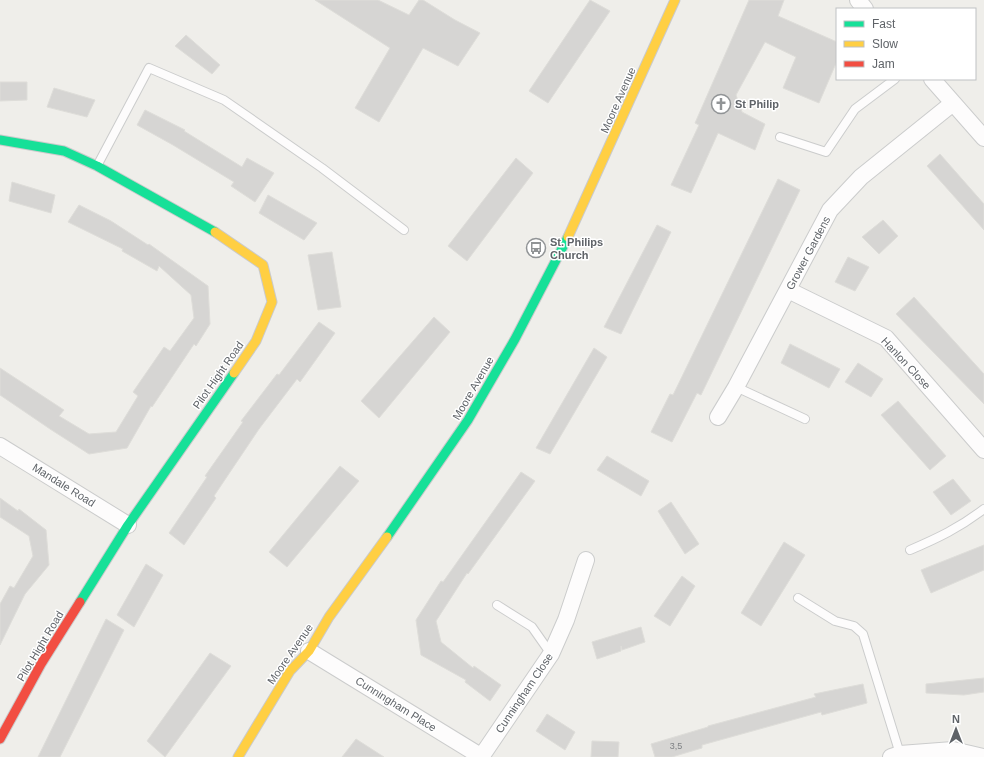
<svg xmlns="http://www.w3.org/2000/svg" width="984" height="757" viewBox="0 0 984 757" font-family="Helvetica,sans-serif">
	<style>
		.building { fill: #d6d5d3; stroke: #deddd9 }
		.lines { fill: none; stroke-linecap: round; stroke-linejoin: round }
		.lane-casing { stroke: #cbcccc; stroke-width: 10 }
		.street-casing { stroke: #cbcccc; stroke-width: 18 }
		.fast-casing { stroke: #cacacb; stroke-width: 11 }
		.slow-casing { stroke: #cacacb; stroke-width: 11 }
		.jam-casing { stroke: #cacacb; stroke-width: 11 }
		.lane { stroke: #fdfcfc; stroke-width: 8 }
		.street { stroke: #fdfcfc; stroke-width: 16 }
		.fast { stroke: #16e098; stroke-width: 9 }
		.slow { stroke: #ffcf43; stroke-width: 9 }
		.jam { stroke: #f24e42; stroke-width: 9 }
		.labels { text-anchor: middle; stroke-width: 3; stroke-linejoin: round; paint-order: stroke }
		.number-label { font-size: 9px; fill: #7e8184 }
		.street-label { font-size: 11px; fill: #5f6368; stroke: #fff }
		.poi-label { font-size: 11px; font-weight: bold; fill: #5f6368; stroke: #fff; text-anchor: start }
	</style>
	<rect width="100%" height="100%" fill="#efeeea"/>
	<path class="building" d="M 315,0 L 378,0 L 409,15 L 419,0 L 423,0 L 455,20 L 480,33 L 458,66 L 423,48 L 379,122 L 355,108 L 390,48 Z
		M 590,0 L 610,11 L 548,103 L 529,91 Z
		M 749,0 L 784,0 L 778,16 L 837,42 L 837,61 L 819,103 L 783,88 L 796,57 L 765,42 L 736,95 L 742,112 L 765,124 L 755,150 L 718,133 L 691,193 L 671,185 L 699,125 L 695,123 Z
		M 186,35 L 220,65 L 212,74 L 175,46 Z
		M 0,82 L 27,82 L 27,100 L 0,101 Z
		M 54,88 L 95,100 L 87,117 L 47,107 Z
		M 145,110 L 185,130 L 184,131 L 242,167 L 247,158 L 274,173 L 255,202 L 231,186 L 234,182 L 173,145 L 137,125 Z
		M 940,154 L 984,204 L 984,230 L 927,166 Z
		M 516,158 L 533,173 L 467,261 L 448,246 Z
		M 778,179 L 800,190 L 701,395 L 697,393 L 672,442 L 651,432 L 670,394 L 673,395 Z
		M 12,182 L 55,195 L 51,213 L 9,201 Z
		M 268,195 L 317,223 L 304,240 L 259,213 Z
		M 79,205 L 111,221 L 148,245 L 149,244 L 208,286 L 210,324 L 196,346 L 194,344 L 152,407 L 151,406 L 127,448 L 89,454 L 50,429 L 0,395 L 0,368 L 64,410 L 59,416 L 89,434 L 116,432 L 138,396 L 133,392 L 164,347 L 170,351 L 194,318 L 191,295 L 159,266 L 157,271 L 122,251 L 123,249 L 68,222 Z
		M 883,220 L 898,236 L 879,254 L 862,237 Z
		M 657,225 L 671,232 L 621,334 L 604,327 Z
		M 332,252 L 341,307 L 318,310 L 308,255 Z
		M 848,257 L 869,267 L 855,291 L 835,282 Z
		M 914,297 L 984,374 L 984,404 L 896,314 Z
		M 434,317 L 450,332 L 379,418 L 361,401 Z
		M 319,322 L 335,333 L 300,382 L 297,379 L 259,429 L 214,496 L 216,498 L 184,545 L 169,533 L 207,477 L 205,476 L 243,422 L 241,421 L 277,374 L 279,375 Z
		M 790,344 L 840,369 L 829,388 L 781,363 Z
		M 594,348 L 607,357 L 550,454 L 536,448 Z
		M 858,363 L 883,379 L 871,397 L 845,382 Z
		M 898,401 L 946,456 L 930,470 L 881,415 Z
		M 607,456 L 649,481 L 641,496 L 597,470 Z
		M 340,466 L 359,481 L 287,567 L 269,552 Z
		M 521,472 L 535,481 L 468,574 L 467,573 L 436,621 L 441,642 L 473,668 L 474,666 L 501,685 L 490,701 L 465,682 L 466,680 L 421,655 L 416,620 L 441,581 L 443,582 Z
		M 953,479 L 971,501 L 951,515 L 933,492 Z
		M 0,498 L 18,511 L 19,509 L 46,530 L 49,565 L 25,594 L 0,645 L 0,604 L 10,586 L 14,588 L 33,556 L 29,536 L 0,517 Z
		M 671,502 L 699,544 L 685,554 L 658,511 Z
		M 784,542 L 805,555 L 761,626 L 741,613 Z
		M 984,545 L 984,570 L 931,593 L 921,570 Z
		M 146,564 L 163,575 L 134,627 L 117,615 Z
		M 682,576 L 695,586 L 670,626 L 654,616 Z
		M 106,619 L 124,630 L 60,757 L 38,757 Z
		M 641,627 L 645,642 L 622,650 L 621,646 L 621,651 L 597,659 L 592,642 Z
		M 210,653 L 231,666 L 165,757 L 147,741 Z
		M 984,678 L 984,692 L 964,695 L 926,693 L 926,684 Z
		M 863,684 L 867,703 L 822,715 L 821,712 L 702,745 L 702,748 L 672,757 L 655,757 L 651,744 L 708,727 L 708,726 L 816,697 L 814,694 Z
		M 547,714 L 575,732 L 565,750 L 536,731 Z
		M 356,739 L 384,757 L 342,757 Z
		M 592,741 L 619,742 L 618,757 L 591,757 Z"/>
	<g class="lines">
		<defs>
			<path id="lane" d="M 780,137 L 826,152 L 855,109 L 895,79
				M 97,166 L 149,68 L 224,100 L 322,168 L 404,230
				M 736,387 L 805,419
				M 910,550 C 938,538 959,528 984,509
				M 798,598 L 835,621 L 854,626 L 863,634 L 900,754
				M 497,605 L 532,627 L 551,654"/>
			<path id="street" d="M 858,0 L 865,9
				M 932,79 L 984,138
				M 788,290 L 886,338 L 984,450
				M 718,417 L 736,387 L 830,210 L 861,177 L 953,103
				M 0,446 L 128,525
				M 309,651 L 482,757
				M 481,757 L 551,654 L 566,620 L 586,560
				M 891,757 L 900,754 L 953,750 L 983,757"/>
			<path id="fast" d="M 0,140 L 64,151 L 97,166 L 215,232
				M 387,537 L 468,420 L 515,339 L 568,237
				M 80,602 L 128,525 L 234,373"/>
			<path id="slow" d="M 215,232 L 263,265 L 272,302 L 256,341 L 234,373
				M 568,237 L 675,0
				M 238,757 L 290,671 L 309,651 L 329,617 L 387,537"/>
			<path id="jam" d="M 0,739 L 41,664 L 80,602"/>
		</defs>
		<use href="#lane" class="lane-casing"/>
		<use href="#street" class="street-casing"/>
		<use href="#fast" class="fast-casing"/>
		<use href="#slow" class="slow-casing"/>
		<use href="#jam" class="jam-casing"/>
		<use href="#lane" class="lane"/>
		<use href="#street" class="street"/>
		<use href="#fast" class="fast"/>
		<use href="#slow" class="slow"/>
		<use href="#jam" class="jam"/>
	</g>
	<defs>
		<symbol id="church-ring" viewBox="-11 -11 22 22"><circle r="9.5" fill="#fff" stroke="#919496" stroke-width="1.5"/><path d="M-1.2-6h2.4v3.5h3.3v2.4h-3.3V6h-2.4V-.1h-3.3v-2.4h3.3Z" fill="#919496"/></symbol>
		<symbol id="bus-ring" viewBox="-11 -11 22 22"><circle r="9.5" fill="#fff" stroke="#919496" stroke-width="1.5"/><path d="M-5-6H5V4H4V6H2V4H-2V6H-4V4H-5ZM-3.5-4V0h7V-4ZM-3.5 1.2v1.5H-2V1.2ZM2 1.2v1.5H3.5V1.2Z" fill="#919496"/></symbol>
	</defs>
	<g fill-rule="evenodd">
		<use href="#church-ring" x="710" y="93" width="22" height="22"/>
		<use href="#bus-ring" x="525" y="237" width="22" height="22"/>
	</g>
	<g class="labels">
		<g class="number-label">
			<text x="676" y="749">3,5</text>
		</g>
		<g class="street-label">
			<text transform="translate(618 100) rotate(-66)" y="4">Moore Avenue</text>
			<text transform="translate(808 253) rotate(-62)" y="4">Grower Gardens</text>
			<text transform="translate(906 363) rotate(47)" y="4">Hanlon Close</text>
			<text transform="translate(218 375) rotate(-55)" y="4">Pilot Hight Road</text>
			<text transform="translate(473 388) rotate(-60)" y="4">Moore Avenue</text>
			<text transform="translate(64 485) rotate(32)" y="4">Mandale Road</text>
			<text transform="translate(40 646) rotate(-59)" y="4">Pilot Hight Road</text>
			<text transform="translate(290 654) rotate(-55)" y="4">Moore Avenue</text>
			<text transform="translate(524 693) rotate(-56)" y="4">Cunningham Close</text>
			<text transform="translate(396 704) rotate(32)" y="4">Cunningham Place</text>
		</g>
		<g class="poi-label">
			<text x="735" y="108">St Philip</text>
			<text x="550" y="246">St. Philips<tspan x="550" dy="13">Church</tspan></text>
		</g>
	</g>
	<rect x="836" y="8" width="140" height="72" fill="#ffffff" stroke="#bfc1c3"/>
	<rect x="844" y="21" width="20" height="6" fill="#16e098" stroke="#bfc1c3"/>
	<text x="872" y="28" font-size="12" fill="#5f6368">Fast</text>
	<rect x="844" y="41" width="20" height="6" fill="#ffcf43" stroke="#bfc1c3"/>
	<text x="872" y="48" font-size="12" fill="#5f6368">Slow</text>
	<rect x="844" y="61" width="20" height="6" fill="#f24e42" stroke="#bfc1c3"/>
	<text x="872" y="68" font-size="12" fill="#5f6368">Jam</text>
	<g transform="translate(956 729)" stroke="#ffffff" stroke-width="3" paint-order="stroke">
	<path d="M0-3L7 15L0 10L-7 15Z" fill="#5f6368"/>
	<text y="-6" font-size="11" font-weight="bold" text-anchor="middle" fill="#5f6368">N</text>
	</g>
</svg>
